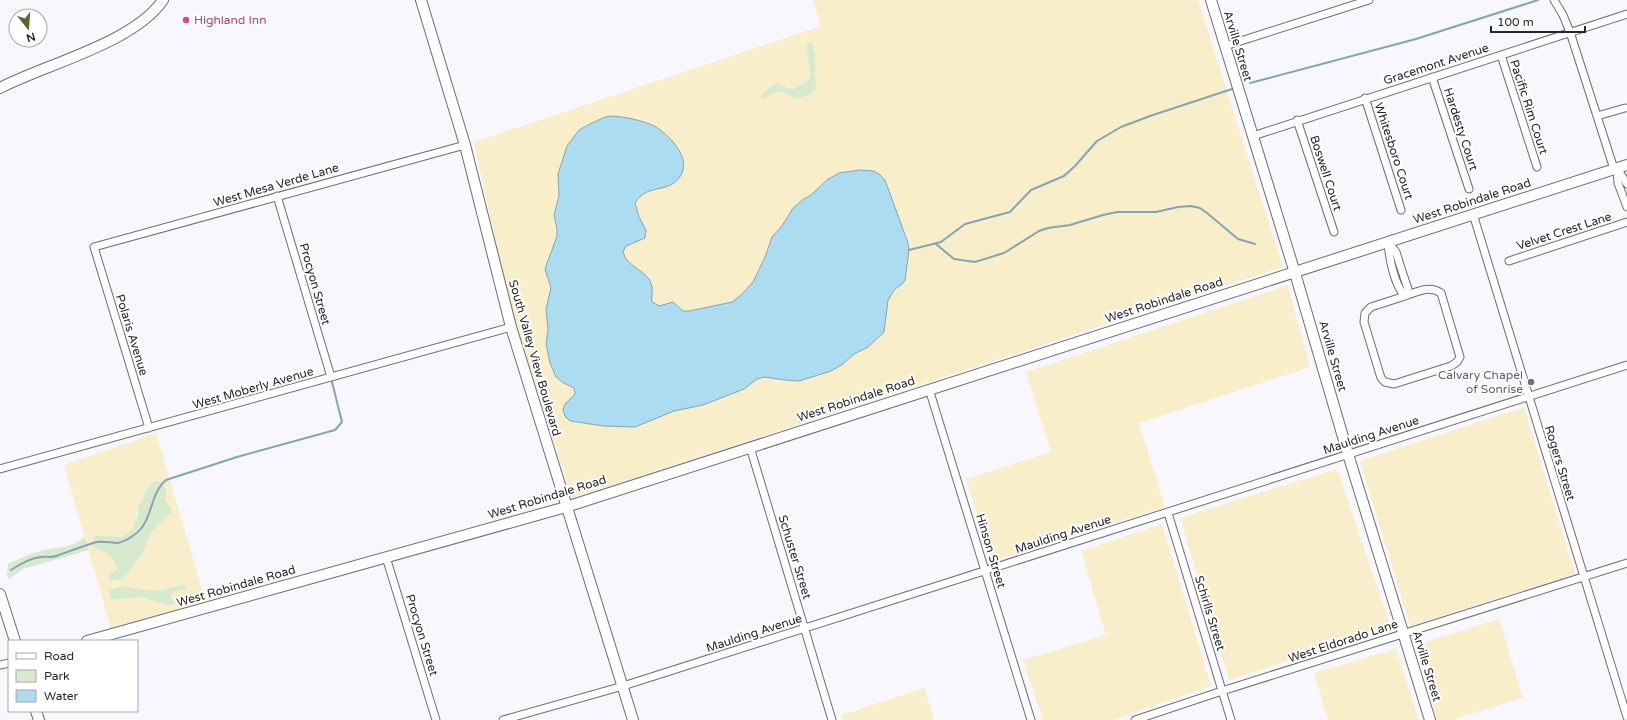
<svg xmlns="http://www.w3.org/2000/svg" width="1627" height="720" viewBox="0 0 1627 720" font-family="'Varela Round',sans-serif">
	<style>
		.green { fill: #d8eacd }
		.sand { fill: #f8eec9; fill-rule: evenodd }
		.water { fill: #abdcf0; stroke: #83a5b4 }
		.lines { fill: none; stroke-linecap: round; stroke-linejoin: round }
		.stream { stroke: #83a5b4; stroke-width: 2 }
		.street-casing { stroke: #6d6e73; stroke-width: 9 }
		.secondary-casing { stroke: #6d6e73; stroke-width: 12 }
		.street { stroke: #fff; stroke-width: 7 }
		.secondary { stroke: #fff; stroke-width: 10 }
		.hotel-dot { fill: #d1479c; stroke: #fff; stroke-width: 1.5 }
		.worship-dot { fill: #6b7280; stroke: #fff; stroke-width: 1.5 }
		.labels { text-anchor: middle; stroke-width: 4; stroke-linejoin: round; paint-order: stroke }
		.hotel-label { font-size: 12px; fill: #b23c85; stroke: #fff; text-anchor: start }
		.street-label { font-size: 12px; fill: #262628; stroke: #fff }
		.worship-label { font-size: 12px; fill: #5b616d; stroke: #fff; text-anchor: end }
	</style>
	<rect width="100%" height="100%" fill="#f7f7fd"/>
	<path class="green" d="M 812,42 L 815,54 L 816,89 L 812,94 L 797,99 L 792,97 L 760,100 C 762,90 770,87 778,83 L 788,88 L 793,89 L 806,82 L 809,78 L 810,74 L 806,44 Z
		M 159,480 L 166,489 L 168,504 L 171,507 L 172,512 L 152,531 L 142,555 L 125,577 L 121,580 L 111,582 L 108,577 L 109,573 L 114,571 C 110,545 103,559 92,544 L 94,536 L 104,535 L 121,537 L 137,518 L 138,507 L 149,484 Z
		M 85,537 L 89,550 L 23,569 L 9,579 L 7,577 L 8,564 C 19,559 29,554 41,551 C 57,547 72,548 85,537 Z
		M 183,584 L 188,586 L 185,590 L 175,591 L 175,600 L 179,603 L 169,606 L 141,597 L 110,600 L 109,591 L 113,588 L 123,586 L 159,591 Z"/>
	<path class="sand" d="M 813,0 L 1198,0 L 1283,267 L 572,498 L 508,300 L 474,142 L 821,26 ZM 812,42 L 815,54 L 816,89 L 812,94 L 797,99 C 789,96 780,88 772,94 C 768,96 766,99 760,99 C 762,90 770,87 778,83 L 788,88 L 793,89 L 806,82 L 809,78 L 810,69 L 806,44 ZM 612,116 C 635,117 661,125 675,145 L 666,187 L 644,192 L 635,203 L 639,217 L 646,230 L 645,238 L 626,246 L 623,252 C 627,268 648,270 652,286 C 653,291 651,297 652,302 L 659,306 L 673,302 L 683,311 L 689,311 L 732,302 L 741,295 L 753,282 L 765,257 L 769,243 L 772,237 L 782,226 L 788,214 L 804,199 L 811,195 L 819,187 L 839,173 L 846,171 L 860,170 L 874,171 L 880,175 L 885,180 L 906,235 L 909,250 L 905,280 L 901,285 L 896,289 L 888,300 L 884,332 L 868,347 L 854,354 L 843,364 L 831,371 L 799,381 L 785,380 L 764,377 L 757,379 L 744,389 L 703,405 L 674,411 L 641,425 L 625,427 L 576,423 L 565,404 L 575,394 L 574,387 L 562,382 L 552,370 L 546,344 L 548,330 L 546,309 L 551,288 L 547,276 L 547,262 L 557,236 L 557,229 L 554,215 L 559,195 L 558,174 L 567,146 L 579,130 L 592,123 L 605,117 Z
		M 1288,285 L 1310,367 L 1139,423 L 1165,507 L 992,561 L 966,479 L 1051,452 L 1026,372 Z
		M 1524,407 L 1575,574 L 1410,626 L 1360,461 Z
		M 156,433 L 206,603 L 111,628 L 64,465 ZM 159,480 C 165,486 168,491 165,500 L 171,507 L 172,512 L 152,531 L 142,555 L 125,577 L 121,580 L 111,581 L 108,577 L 109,573 L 118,569 L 110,556 L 106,553 L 96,549 L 92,543 L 94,536 C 104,534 117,539 125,535 C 138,529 134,519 137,508 C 139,504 142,501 144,497 C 148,489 148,482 159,480 ZM 183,584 L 187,586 L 185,590 L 175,591 L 171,594 L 170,598 L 179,603 L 169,606 L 141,597 L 111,600 L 109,591 L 113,588 L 123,586 L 159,591 Z
		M 1337,469 L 1391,627 L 1229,680 L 1180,518 Z
		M 1162,524 L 1211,686 L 1113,720 L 1043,720 L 1023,660 L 1106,635 L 1081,551 Z
		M 1499,619 L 1523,698 L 1451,720 L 1437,720 L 1416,645 Z
		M 1396,649 L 1419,720 L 1328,720 L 1314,673 Z
		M 925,688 L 934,720 L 843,720 L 841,715 Z"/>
	<path class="water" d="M 612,116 C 625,117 642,120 654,126 C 669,134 694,160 679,178 C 667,194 647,183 635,203 L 639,217 L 646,230 L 645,238 L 626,246 L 623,252 C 627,268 648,270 652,286 C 653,291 651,297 652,302 L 659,306 L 673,302 L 683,311 L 689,311 L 732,302 L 741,295 L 753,282 L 765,257 L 772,237 L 782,226 L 793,208 L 804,199 L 811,195 L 827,180 L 839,173 L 860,170 L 874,171 L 880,175 L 885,180 L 908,243 L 909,250 L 905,280 L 901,285 L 895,289 L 888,300 L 884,332 L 868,347 L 854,354 L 843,364 L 831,371 L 799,381 L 785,380 L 764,377 L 757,379 L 744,389 L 703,405 L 674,411 L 635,427 L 604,426 L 570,421 L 565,416 L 563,410 L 565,404 L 575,394 L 574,388 L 562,382 L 556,377 L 550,363 L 546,344 L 548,330 L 546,309 L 551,288 L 545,269 L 557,236 L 557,229 L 554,215 L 559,195 L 558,174 L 567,146 L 579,130 L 592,123 L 605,117 Z"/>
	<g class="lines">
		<path class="stream" d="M 1250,83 L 1416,39 L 1538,0
			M 936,244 L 954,259 L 975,262 L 1004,253 L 1039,231 L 1048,228 L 1070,225 L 1103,215 L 1117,212 L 1156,212 L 1178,207 L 1191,206 L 1200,208 L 1207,213 L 1238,239 L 1255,244
			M 909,250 L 941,242 L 965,224 L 1010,212 L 1031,190 L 1064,176 L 1075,166 L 1097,141 L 1121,127 L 1150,116 L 1235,88
			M 11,570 C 20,564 31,558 41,557 C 47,556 51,558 56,556 C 70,551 83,546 97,542 C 104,541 111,543 118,543 C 123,542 130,538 134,535 C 153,523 149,494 166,480 L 237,457 L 335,430 L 342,422 L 331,378"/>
		<defs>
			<path id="street" d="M 1554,0 L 1563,15 L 1570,32 L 1614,169
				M 1225,46 L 1369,0
				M 1501,55 L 1537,167
				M 1432,77 L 1469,189
				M 1365,98 L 1401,210
				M 1597,116 L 1625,108
				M 1297,120 L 1334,232
				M 1253,136 L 1627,14
				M 1617,168 L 1618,183 L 1627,207
				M 1617,168 L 1627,184
				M 277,196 L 331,377
				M 1473,214 L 1627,717
				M 1388,242 L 1396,252 L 1401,268 L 1408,289 L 1405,296 L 1371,307 L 1365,313 L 1364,322 L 1381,378 L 1385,382 L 1394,384 L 1451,366 L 1457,362 L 1460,357 L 1441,293 C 1429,285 1417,292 1405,296
				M 1388,242 C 1389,257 1394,285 1405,296
				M 1509,261 L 1627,222
				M 929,389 L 1031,720
				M 149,428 L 94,247 L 465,145
				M 750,447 L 832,720
				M 0,469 L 511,327
				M 1168,513 L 1231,720
				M 386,557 L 436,720
				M 0,665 L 9,663
				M 503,720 L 623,686 L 937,586 L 1627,365
				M 1135,720 L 1222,691 L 1627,563"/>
			<path id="secondary" d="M 421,0 L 465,145 L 511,327 L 633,720
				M 1211,0 L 1295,273 L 1348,454 L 1430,720
				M 0,88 C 46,64 134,43 163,0
				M 0,594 L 15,641
				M 87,641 L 566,507 L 1627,165
				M 36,711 L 39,720"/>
		</defs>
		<use href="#street" class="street-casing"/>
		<use href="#secondary" class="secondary-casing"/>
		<use href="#street" class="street"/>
		<use href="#secondary" class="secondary"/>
	</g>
	<circle class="hotel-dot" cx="186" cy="20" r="4"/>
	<circle class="worship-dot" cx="1531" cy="382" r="4"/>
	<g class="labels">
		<g class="hotel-label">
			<text x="194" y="24">Highland Inn</text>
		</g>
		<g class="street-label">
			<text transform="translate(1238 46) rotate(73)" y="4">Arville Street</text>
			<text transform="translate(1436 64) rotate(-18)" y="4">Gracemont Avenue</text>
			<text transform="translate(1529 107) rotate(72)" y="4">Pacific Rim Court</text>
			<text transform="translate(1461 129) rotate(72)" y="4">Hardesty Court</text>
			<text transform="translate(1394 151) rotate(72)" y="4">Whitesboro Court</text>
			<text transform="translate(1326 173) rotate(72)" y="4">Boswell Court</text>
			<text transform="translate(276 185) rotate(-16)" y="4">West Mesa Verde Lane</text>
			<text transform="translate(1472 201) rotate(-18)" y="4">West Robindale Road</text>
			<text transform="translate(1564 231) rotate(-18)" y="4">Velvet Crest Lane</text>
			<text transform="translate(315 284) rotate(74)" y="4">Procyon Street</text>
			<text transform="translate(1164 300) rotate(-18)" y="4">West Robindale Road</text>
			<text transform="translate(132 335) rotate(73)" y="4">Polaris Avenue</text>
			<text transform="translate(1333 356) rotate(74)" y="4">Arville Street</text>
			<text transform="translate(535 358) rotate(74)" y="4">South Valley View Boulevard</text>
			<text transform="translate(253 388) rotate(-16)" y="4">West Moberly Avenue</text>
			<text transform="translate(856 399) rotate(-18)" y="4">West Robindale Road</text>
			<text transform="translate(1371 435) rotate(-18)" y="4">Maulding Avenue</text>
			<text transform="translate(1560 463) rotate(73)" y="4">Rogers Street</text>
			<text transform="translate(547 497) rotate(-17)" y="4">West Robindale Road</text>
			<text transform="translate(1063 534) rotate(-18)" y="4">Maulding Avenue</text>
			<text transform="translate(991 551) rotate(73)" y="4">Hinson Street</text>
			<text transform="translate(795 557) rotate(73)" y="4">Schuster Street</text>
			<text transform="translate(236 586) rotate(-16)" y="4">West Robindale Road</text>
			<text transform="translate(1210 613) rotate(73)" y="4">Schirlls Street</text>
			<text transform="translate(754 633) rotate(-18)" y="4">Maulding Avenue</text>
			<text transform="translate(422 635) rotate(73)" y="4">Procyon Street</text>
			<text transform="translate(1343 641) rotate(-18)" y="4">West Eldorado Lane</text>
			<text transform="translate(1427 666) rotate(73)" y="4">Arville Street</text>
		</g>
		<g class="worship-label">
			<text x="1523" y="379">Calvary Chapel<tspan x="1523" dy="14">of Sonrise</tspan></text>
		</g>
	</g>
	<rect x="8" y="640" width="130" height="72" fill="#ffffff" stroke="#a8a8a9"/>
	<rect x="16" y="653" width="20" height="6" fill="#ffffff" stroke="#a8a8a9"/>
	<text x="44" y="660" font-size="12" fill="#262628">Road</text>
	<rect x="16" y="670" width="20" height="12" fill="#d8eacd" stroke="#a8a8a9"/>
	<text x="44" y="680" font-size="12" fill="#262628">Park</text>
	<rect x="16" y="690" width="20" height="12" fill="#abdcf0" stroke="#a8a8a9"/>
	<text x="44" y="700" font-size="12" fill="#262628">Water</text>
	<g transform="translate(28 28) rotate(163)"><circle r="19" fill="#ffffff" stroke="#a8a8a9"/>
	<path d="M0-3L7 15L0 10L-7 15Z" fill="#61622f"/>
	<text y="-6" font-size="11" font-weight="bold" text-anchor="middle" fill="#262628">N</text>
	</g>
	<path d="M1491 26v6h94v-6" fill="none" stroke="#262628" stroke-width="2"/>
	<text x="1497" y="26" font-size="12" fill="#262628" stroke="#ffffff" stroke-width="3" paint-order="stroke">100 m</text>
</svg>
